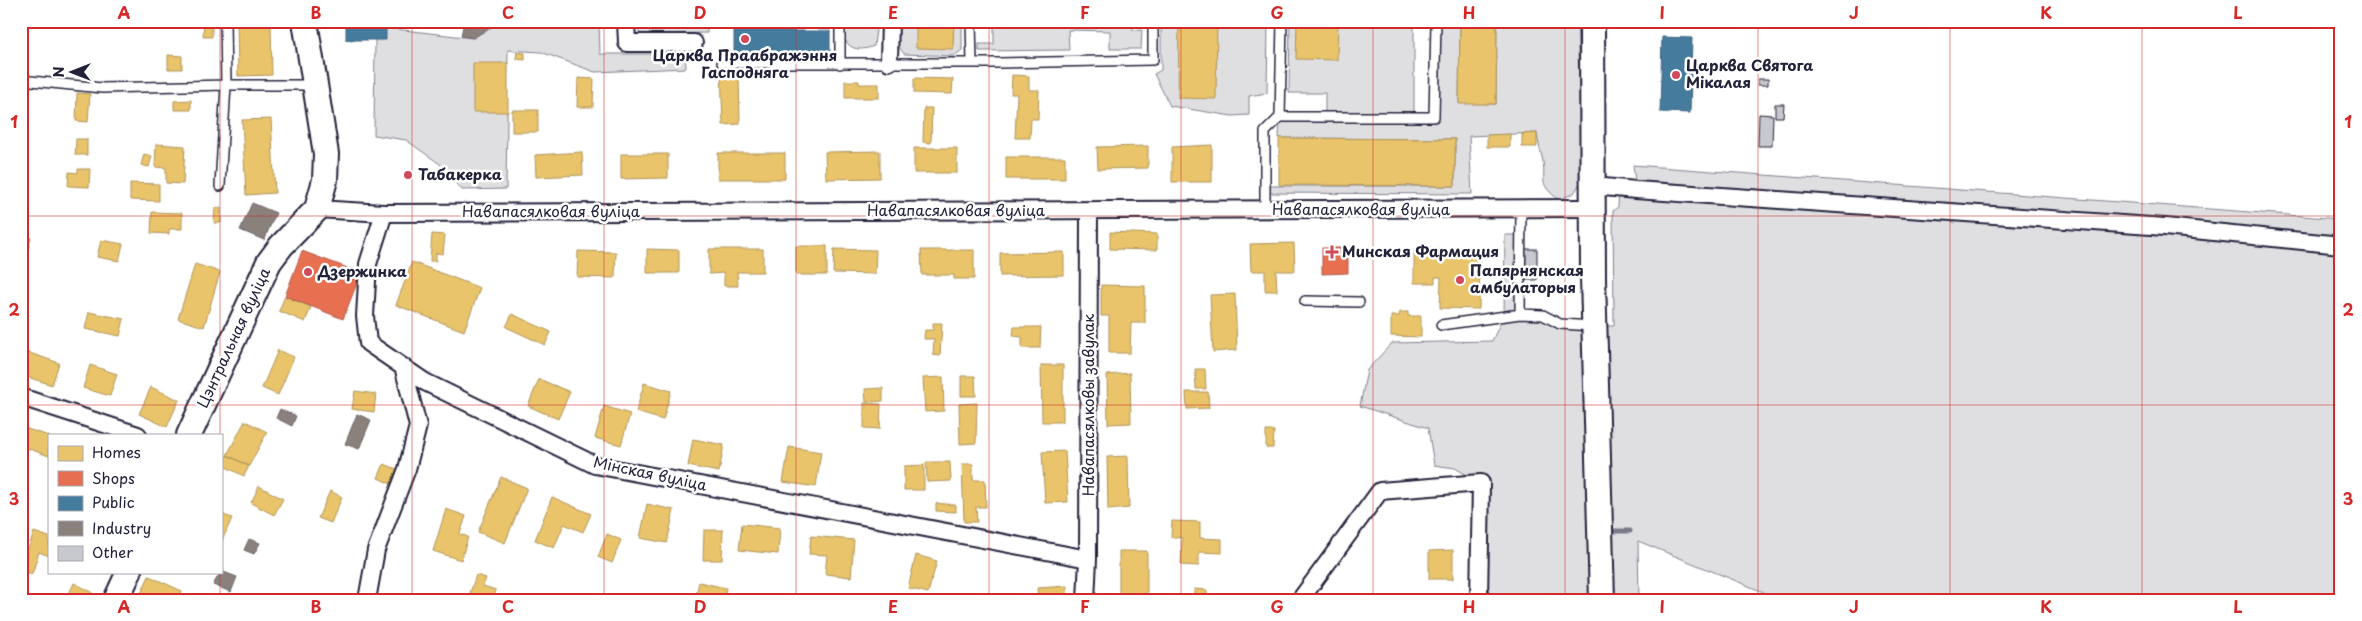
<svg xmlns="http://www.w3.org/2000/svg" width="2362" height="621" viewBox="0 0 2362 621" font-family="'Playpen Sans',sans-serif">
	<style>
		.green { fill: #dfdfe2; stroke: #80808e }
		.homes { fill: #e9c46a; stroke: #ad935c }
		.shops { fill: #e76f51; stroke: #ac584a }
		.public { fill: #457b9d; stroke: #3a6080 }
		.industry { fill: #8a817c; stroke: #6b6468 }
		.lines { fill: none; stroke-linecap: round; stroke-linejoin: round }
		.stream { stroke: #7a7a88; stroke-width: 5 }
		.building { fill: #c8c8cf; stroke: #22223b }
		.lane-casing { stroke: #22223b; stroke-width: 12 }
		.street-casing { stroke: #22223b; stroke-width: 20 }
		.secondary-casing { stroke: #22223b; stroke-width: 28 }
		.lane { stroke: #fff; stroke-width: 9 }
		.street { stroke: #fff; stroke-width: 16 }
		.secondary { stroke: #fff; stroke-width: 24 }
		.grid { fill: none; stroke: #d62828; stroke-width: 1; stroke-opacity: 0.55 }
		.poi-dot { fill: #d1495b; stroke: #fff; stroke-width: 2 }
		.labels { text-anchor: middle; stroke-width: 5; stroke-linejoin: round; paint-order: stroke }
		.poi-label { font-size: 15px; font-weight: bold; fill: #22223b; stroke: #fff; text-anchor: start }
		.street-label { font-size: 15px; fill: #22223b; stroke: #fff }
		.neatline { fill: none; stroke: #d62828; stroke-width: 2 }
		.grid-label { font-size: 16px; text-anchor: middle; font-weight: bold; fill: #d62828 }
	</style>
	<rect width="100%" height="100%" fill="#fff"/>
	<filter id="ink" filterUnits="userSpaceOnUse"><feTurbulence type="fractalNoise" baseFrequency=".02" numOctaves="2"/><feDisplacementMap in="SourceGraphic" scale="10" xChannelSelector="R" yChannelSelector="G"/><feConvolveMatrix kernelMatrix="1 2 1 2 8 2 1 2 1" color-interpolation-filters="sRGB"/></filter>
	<g filter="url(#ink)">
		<path class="green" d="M 501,21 L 599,21 L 600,54 L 685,54 L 686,68 L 595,72 L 541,52 L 508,50 L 506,189 L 462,190 L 440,164 L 406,140 L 374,135 L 375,40 L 386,28 L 473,38 Z
			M 639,21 L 707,21 L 707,33 L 639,34 Z
			M 841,21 L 877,21 L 874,46 C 851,55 842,43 841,21 Z
			M 898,21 L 962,21 L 962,50 L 954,56 L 904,54 L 898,45 Z
			M 994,21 L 1132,21 L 1133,30 L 1142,30 L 1141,49 L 1110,49 L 1110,31 L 1068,30 L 1069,50 L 979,51 L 979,44 L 994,44 Z
			M 1161,21 L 1268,21 L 1267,93 L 1249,96 L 1249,115 L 1232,116 L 1170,106 L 1154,74 L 1161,70 Z
			M 1290,21 L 1414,21 L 1414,116 L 1434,117 L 1436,21 L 1460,21 L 1459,103 L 1496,104 L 1497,21 L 1577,21 L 1582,180 L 1574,193 L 1559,200 C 1535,181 1548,181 1542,157 C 1540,149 1538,142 1537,133 L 1469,136 L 1472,194 L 1264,193 L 1264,186 L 1455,186 L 1455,139 L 1279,138 L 1280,117 L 1325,116 L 1325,93 L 1289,93 Z
			M 1633,165 L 2341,219 L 2341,600 L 1783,600 L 1638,541 L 1639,600 L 1479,600 L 1481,483 L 1455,468 L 1434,465 L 1428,428 L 1360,406 L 1367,370 L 1392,343 L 1492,341 L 1504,315 L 1505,235 L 1521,235 L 1520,314 L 1543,315 L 1560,324 L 1614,326 L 1613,211 L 1618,207 L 1619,188 L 1636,190 Z"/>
		<path class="homes" d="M 169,21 L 197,21 L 197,24 Z
			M 237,21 L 271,21 L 272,75 L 238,76 Z
			M 655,21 L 698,21 L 698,27 L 655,27 Z
			M 916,21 L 954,21 L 953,49 L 916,48 Z
			M 1179,21 L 1217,21 L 1216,99 L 1178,98 Z
			M 1297,21 L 1338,21 L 1337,60 L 1296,59 Z
			M 1460,21 L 1497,21 L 1496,104 L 1459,104 Z
			M 204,22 L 212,22 L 212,37 L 203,37 Z
			M 517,52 L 525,53 L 525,60 L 516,59 Z
			M 168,55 L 182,56 L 182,69 L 168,69 Z
			M 473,63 L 508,63 L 508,112 L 473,112 Z
			M 721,72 L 739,72 L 740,124 L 723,125 Z
			M 1012,75 L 1029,76 L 1029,90 L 1039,90 L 1038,119 L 1031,119 L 1030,138 L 1015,138 L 1017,94 L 1011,94 Z
			M 578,78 L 594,79 L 593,107 L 577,107 Z
			M 914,78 L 953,79 L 952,94 L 914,93 Z
			M 845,81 L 859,81 L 859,84 L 879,84 L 879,98 L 845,98 Z
			M 77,93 L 90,94 L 88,122 L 76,121 Z
			M 191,100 L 191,110 L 174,110 L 174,101 Z
			M 924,108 L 932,108 L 931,143 L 923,142 Z
			M 512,110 L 538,110 L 538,132 L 512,132 Z
			M 271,119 L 275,193 L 246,195 L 242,120 Z
			M 1537,133 L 1537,147 L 1522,147 L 1522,134 Z
			M 1510,134 L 1510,147 L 1487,147 L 1487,135 Z
			M 1279,138 L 1455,139 L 1455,186 L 1279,185 Z
			M 76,139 L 87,139 L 87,155 L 75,155 Z
			M 156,144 L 185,146 L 183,184 L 166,183 L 166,168 L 155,167 Z
			M 1212,145 L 1212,182 L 1172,182 L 1172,147 Z
			M 1148,146 L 1148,168 L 1098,169 L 1097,147 Z
			M 914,148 L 957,148 L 957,173 L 914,173 Z
			M 880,151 L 880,178 L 826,179 L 825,152 Z
			M 582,152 L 583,175 L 536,177 L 535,155 Z
			M 718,153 L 785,153 L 785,179 L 718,179 Z
			M 144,154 L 152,156 L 149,167 L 141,165 Z
			M 621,154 L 668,154 L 668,178 L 621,179 Z
			M 1006,157 L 1065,157 L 1065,179 L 1006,179 Z
			M 78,169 L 90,169 L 89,187 L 68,186 L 69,172 L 78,173 Z
			M 130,183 L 159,184 L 159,201 L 130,200 Z
			M 215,208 L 221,208 L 221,223 L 214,223 Z
			M 152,212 L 182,213 L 182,229 L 169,229 L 169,234 L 151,233 Z
			M 1110,232 L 1157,234 L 1157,250 L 1110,249 Z
			M 432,234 L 445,235 L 443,254 L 436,253 L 436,261 L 430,261 Z
			M 21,235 L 31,238 L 28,249 L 21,247 Z
			M 101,240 L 123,244 L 119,261 L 97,257 Z
			M 1294,243 L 1295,271 L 1276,271 L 1277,291 L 1265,291 L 1265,271 L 1251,271 L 1250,244 Z
			M 796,246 L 827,246 L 827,275 L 796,275 Z
			M 647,249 L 679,250 L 679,273 L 647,273 Z
			M 709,249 L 763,249 L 763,272 L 737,272 L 738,286 L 724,286 L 724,273 L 709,274 Z
			M 834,249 L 876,250 L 875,274 L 833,273 Z
			M 1414,249 L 1480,249 L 1479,309 L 1440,308 L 1441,277 L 1435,277 L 1435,283 L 1414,283 Z
			M 921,250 L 974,250 L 974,279 L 954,279 L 954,275 L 922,275 Z
			M 578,251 L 616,252 L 615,278 L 577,277 Z
			M 1064,252 L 1064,275 L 1000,276 L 1000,253 Z
			M 412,262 L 480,288 L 464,331 L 396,305 Z
			M 195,264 L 220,272 L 204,327 L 178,319 Z
			M 1101,285 L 1145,286 L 1145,323 L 1131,323 L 1130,353 L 1109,353 L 1109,316 L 1101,316 Z
			M 1235,294 L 1237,350 L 1213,352 L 1210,295 Z
			M 285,296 L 311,307 L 305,322 L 279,311 Z
			M 89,312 L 124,319 L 120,336 L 85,329 Z
			M 1400,312 L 1408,312 L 1408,316 L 1421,316 L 1421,337 L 1391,336 L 1391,316 L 1399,316 Z
			M 512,314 L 551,332 L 545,345 L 506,327 Z
			M 933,323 L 942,323 L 940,356 L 933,355 L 934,339 L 924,339 L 925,330 L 933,330 Z
			M 1014,327 L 1041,327 L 1040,348 L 1022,348 L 1022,337 L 1013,336 Z
			M 21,350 L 59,363 L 52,385 L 21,375 Z
			M 278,350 L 294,357 L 278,395 L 262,388 Z
			M 90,365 L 117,374 L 110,396 L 83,388 Z
			M 1041,365 L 1063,365 L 1063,422 L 1042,422 Z
			M 1195,369 L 1205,369 L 1206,389 L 1196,389 Z
			M 1130,373 L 1131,423 L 1108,424 L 1107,375 Z
			M 961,376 L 975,376 L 976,396 L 961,396 Z
			M 943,377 L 944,411 L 925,412 L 923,378 Z
			M 539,379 L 570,392 L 558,419 L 528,406 Z
			M 644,383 L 671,391 L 663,420 L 636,412 Z
			M 151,387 L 179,400 L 167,427 L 139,414 Z
			M 883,388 L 883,401 L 866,402 L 865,389 Z
			M 355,391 L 376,394 L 374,412 L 352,409 Z
			M 1186,392 L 1208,392 L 1209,408 L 1187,409 Z
			M 864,403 L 881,404 L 880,429 L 864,428 Z
			M 977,403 L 976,443 L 960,444 L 959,404 Z
			M 604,406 L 630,414 L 621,445 L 595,438 Z
			M 245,421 L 267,432 L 249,466 L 227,455 Z
			M 21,427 L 49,436 L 49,456 L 21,446 Z
			M 1266,431 L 1274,431 L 1273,448 L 1266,448 Z
			M 693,439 L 724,445 L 719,472 L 688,466 Z
			M 789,447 L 821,452 L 816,487 L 783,482 Z
			M 1065,451 L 1068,502 L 1045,503 L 1042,452 Z
			M 227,455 L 249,466 L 244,476 L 222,465 Z
			M 1128,456 L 1129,508 L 1108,510 L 1107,457 Z
			M 926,462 L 950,462 L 951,481 L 927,482 Z
			M 384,464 L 397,469 L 391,484 L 378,478 Z
			M 962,464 L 973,464 L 973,480 L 985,480 L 986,507 L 976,507 L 977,522 L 964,522 Z
			M 924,465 L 924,490 L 904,490 L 904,466 Z
			M 501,477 L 527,488 L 505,543 L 478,532 Z
			M 259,486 L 283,499 L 274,515 L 251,503 Z
			M 330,491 L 342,497 L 331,523 L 318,518 Z
			M 552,497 L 591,514 L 583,532 L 564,524 L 554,548 L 535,540 Z
			M 936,503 L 956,505 L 956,512 L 936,511 Z
			M 647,504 L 674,510 L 667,543 L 640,538 Z
			M 446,509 L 466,516 L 460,534 L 468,537 L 461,560 L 433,551 Z
			M 221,514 L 232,518 L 221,543 Z
			M 1172,521 L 1200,522 L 1200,538 L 1222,539 L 1222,553 L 1199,552 L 1199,566 L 1181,565 L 1182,538 L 1171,537 Z
			M 742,524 L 780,528 L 778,554 L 739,550 Z
			M 704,530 L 723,530 L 722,560 L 703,560 Z
			M 34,532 L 49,537 L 49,556 L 39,552 L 32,574 L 21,570 Z
			M 607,534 L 621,540 L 612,563 L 598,557 Z
			M 811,536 L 854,540 L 851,577 L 825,574 L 827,555 L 809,554 Z
			M 1453,550 L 1453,579 L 1429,579 L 1429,551 Z
			M 1119,551 L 1147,551 L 1147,600 L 1119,600 Z
			M 916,555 L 937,561 L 928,593 L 908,588 Z
			M 476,575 L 486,578 L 483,586 L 496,590 L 493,600 L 481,600 L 469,596 Z
			M 149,576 L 182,591 L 178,600 L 138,600 Z
			M 699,582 L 726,588 L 724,600 L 695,600 Z
			M 74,583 L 92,592 L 89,600 L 66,600 Z
			M 1067,586 L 1068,600 L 1038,600 L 1037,588 Z
			M 1194,589 L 1207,590 L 1207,600 L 1194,600 Z"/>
		<path class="shops" d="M 1322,248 L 1348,248 L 1348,273 L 1322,274 Z
			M 302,251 L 361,273 L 343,319 L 285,296 Z"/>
		<path class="public" d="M 346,21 L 386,21 L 386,40 L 346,40 Z
			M 734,21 L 788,21 L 788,31 L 830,31 L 830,60 L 734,60 Z
			M 1662,37 L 1692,38 L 1690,113 L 1660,112 Z"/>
		<path class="industry" d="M 464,21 L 501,21 L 473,38 L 461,36 Z
			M 252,203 L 276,213 L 264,240 L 240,230 Z
			M 280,409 L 296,416 L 292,426 L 276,418 Z
			M 357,414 L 371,420 L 359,449 L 345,444 Z
			M 249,539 L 260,543 L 254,554 L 244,550 Z
			M 221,571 L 237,577 L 231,592 L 213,585 Z"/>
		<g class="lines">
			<path class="stream" d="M 1606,531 L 1630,531"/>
		</g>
		<path class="building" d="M 1758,79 L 1768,79 L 1768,85 L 1758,85 Z
			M 1775,104 L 1784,104 L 1783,117 L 1775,117 Z
			M 1759,114 L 1773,115 L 1772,146 L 1758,146 Z
			M 1525,249 L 1537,249 L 1537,280 L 1525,280 Z"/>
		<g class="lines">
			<defs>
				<path id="lane" d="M 840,21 L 840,64
					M 971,21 L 972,63
					M 722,63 L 999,63 L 1153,60 L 1153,21
					M 21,80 L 102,88 L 226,85 L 225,21
					M 1280,117 L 1282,21
					M 220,186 L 226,85 L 315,85
					M 1265,210 L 1265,132 L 1280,117 L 1434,117 L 1436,21
					M 1305,301 L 1359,302
					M 1520,314 L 1521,208
					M 1441,325 L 1520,314 L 1543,315 L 1560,324 L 1594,326"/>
				<path id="street" d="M 626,21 L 627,43 L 694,43
					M 889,62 L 890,21
					M 1593,186 L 1636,190 L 2165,227 L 2341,245
					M 317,209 L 384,213 L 1594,208
					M 384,213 L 368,264 L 365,316 L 368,343 L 425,382 L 595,465 L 1088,559
					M 21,397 L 138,435
					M 367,600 L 376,550 L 407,469 L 418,426 L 404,370
					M 1086,600 L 1088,559 L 1089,211
					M 1300,600 L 1380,491 L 1481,483 L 1479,600"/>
				<path id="secondary" d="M 1592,21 L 1593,278 L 1602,600
					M 189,435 L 269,262 L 281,246 L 317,209 L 325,180 L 326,154 L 305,21
					M 116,600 L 129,572"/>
			</defs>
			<use href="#lane" class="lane-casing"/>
			<use href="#street" class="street-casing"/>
			<use href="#secondary" class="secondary-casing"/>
			<use href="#lane" class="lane"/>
			<use href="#street" class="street"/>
			<use href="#secondary" class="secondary"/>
		</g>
	</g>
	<path class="grid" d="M 220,21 L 220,435M 412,21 L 412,600M 604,21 L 604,600M 796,21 L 796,600M 989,21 L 989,600M 1181,21 L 1181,600M 1373,21 L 1373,600M 1565,21 L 1565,600M 1758,21 L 1758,600M 1950,21 L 1950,600M 2142,21 L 2142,600M 21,216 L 2341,216M 21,405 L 2341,405M 220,572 L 220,600"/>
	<g class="poi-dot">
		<circle cx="745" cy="39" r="5"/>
		<circle cx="1676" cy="75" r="5"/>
		<circle cx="408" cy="175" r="5"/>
		<path d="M1329.5 244.5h5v5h5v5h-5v5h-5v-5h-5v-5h5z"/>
		<circle cx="308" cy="272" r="5"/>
		<circle cx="1460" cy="280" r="5"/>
	</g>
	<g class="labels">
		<g class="poi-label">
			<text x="745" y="61" text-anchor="middle">Царква Праабражэння<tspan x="745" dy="17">Гасподняга</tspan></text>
			<text x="1686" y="71">Царква Святога<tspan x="1686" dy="17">Мікалая</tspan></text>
			<text x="418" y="180">Табакерка</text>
			<text x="1342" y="257">Минская Фармация</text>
			<text x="1470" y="276">Папярнянская<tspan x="1470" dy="17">амбулаторыя</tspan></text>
			<text x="318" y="277">Дзержинка</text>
		</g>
		<g class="street-label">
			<text x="1361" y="215">Навапасялковая вуліца</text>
			<text x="956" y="216">Навапасялковая вуліца</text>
			<text x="551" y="217">Навапасялковая вуліца</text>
			<text transform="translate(234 338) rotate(-65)" y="5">Цэнтральная вуліца</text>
			<text transform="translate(1089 405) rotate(-90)" y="5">Навапасялковы завулак</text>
			<text transform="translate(650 474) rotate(12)" y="5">Мінская вуліца</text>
		</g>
	</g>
	<rect width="2362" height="621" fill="none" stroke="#fff" stroke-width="55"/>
	<rect x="48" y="434" width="175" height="140" fill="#ffffff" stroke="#a7a7b1"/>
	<rect x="58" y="446" width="25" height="15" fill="#e9c46a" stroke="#a7a7b1"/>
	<text x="92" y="458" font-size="15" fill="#22223b">Homes</text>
	<rect x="58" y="471" width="25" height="15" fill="#e76f51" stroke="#a7a7b1"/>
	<text x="92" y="484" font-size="15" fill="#22223b">Shops</text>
	<rect x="58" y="496" width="25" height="15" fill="#457b9d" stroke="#a7a7b1"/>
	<text x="92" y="508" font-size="15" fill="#22223b">Public</text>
	<rect x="58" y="521" width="25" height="15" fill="#8a817c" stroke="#a7a7b1"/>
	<text x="92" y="534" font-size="15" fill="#22223b">Industry</text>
	<rect x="58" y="546" width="25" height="15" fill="#c8c8cf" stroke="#a7a7b1"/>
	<text x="92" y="558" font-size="15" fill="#22223b">Other</text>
	<g transform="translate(72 72) rotate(270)" stroke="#ffffff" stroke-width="4" paint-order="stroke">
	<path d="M0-4L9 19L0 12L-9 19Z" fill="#22223b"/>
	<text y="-8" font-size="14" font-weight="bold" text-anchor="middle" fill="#22223b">N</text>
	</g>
	<rect x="28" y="28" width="2306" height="566" class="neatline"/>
	<g class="grid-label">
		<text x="124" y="19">A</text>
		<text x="316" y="19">B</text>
		<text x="508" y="19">C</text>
		<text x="700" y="19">D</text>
		<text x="893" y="19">E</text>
		<text x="1085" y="19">F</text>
		<text x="1277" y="19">G</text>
		<text x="1469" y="19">H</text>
		<text x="1662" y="19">I</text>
		<text x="1854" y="19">J</text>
		<text x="2046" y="19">K</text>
		<text x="2238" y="19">L</text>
		<text x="14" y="128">1</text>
		<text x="2348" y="128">1</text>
		<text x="14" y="316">2</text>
		<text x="2348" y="316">2</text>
		<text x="14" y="505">3</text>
		<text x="2348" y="505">3</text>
		<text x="124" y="613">A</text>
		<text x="316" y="613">B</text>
		<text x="508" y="613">C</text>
		<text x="700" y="613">D</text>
		<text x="893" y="613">E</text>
		<text x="1085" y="613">F</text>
		<text x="1277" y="613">G</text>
		<text x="1469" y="613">H</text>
		<text x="1662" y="613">I</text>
		<text x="1854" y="613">J</text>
		<text x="2046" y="613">K</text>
		<text x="2238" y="613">L</text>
	</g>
</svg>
